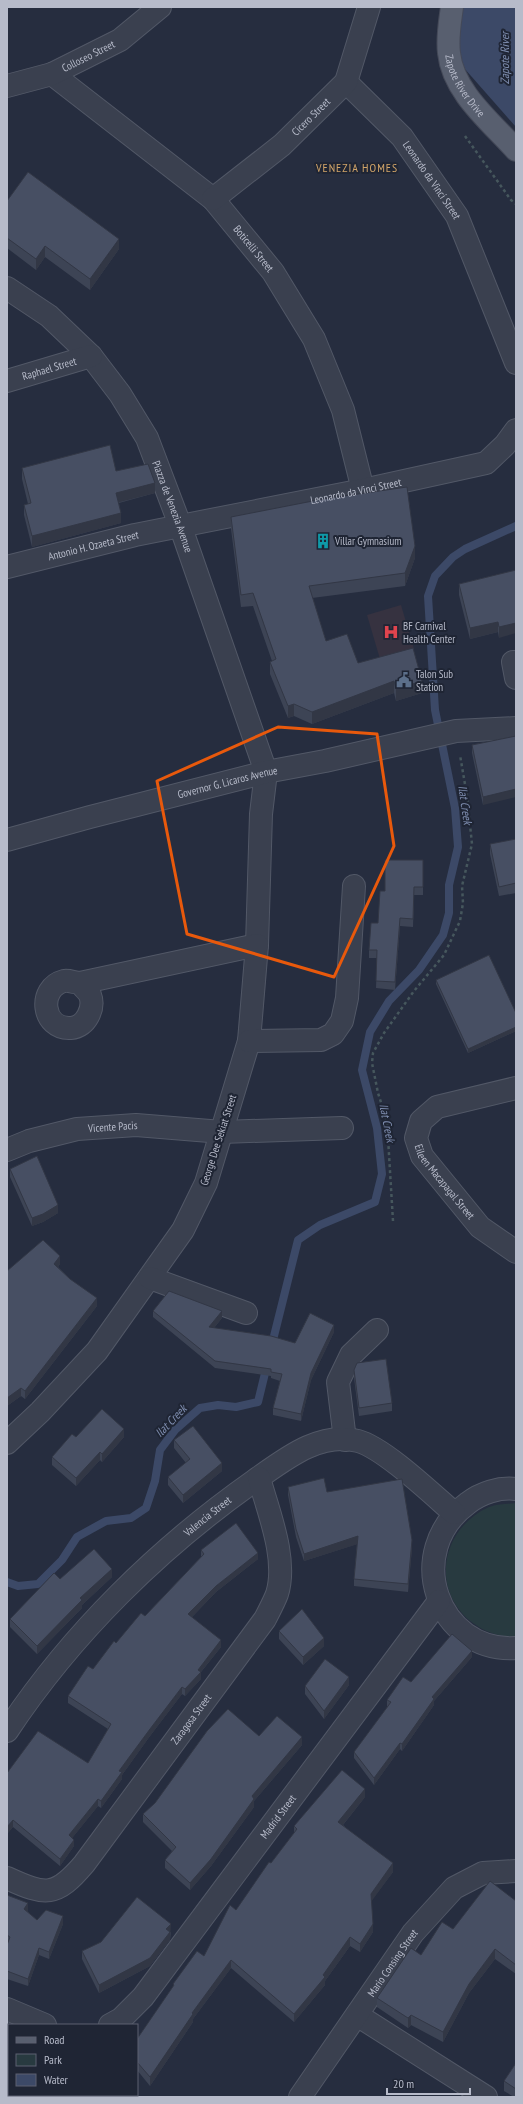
<svg xmlns="http://www.w3.org/2000/svg" width="523" height="2104" viewBox="0 0 523 2104" font-family="'PT Sans Narrow',sans-serif">
	<style>
		.medical { fill: #363240 }
		.green { fill: #283a40 }
		.water { fill: #3c4967 }
		.lines { fill: none; stroke-linecap: round; stroke-linejoin: round }
		.stream { stroke: #3c4967; stroke-width: 8 }
		.minor-casing { stroke: #525867; stroke-width: 24 }
		.major-casing { stroke: #444958; stroke-width: 24 }
		.path { stroke: #46575d; stroke-width: 2.5; stroke-dasharray: 3 3; stroke-linecap: butt }
		.minor { stroke: #3a404f; stroke-width: 22 }
		.major { stroke: #585f6f; stroke-width: 22 }
		.wall { fill: #3d4455 }
		.shaded-wall { fill: #323745 }
		.building { fill: #474f63; stroke: #323745 }
		.marked { fill: none; stroke: #e8590c; stroke-width: 3; stroke-linejoin: round }
		.labels { text-anchor: middle; stroke-width: 4; stroke-linejoin: round; paint-order: stroke }
		.street-label { font-size: 11px; fill: #b7bbca; stroke: #1f2534 }
		.poi-label { font-size: 11px; fill: #b7bbca; stroke: #1f2534; text-anchor: start }
		.water-label { font-size: 12px; font-style: italic; fill: #7f8eb0; stroke: #1f2534 }
		.neighbourhood-label { font-size: 12px; letter-spacing: 1px; fill: #d2a569; stroke: #1f2534 }
	</style>
	<rect width="100%" height="100%" fill="#262d3f"/>
	<path class="medical" d="M 401,605 L 414,649 L 380,659 L 367,615 Z"/>
	<path class="green" d="M 516,1503 L 516,1636 C 501,1638 485,1632 473,1623 C 430,1591 440,1529 489,1507 C 497,1504 508,1504 516,1503 Z"/>
	<path class="water" d="M 459,7 L 516,7 L 516,127 L 449,51 Z"/>
	<g class="lines">
		<path class="stream" d="M 271,1348 L 298,1240 L 320,1225 L 375,1202 L 382,1174 L 377,1128 L 362,1070 L 370,1032 L 389,1001 L 419,970 L 443,935 L 449,913 L 449,885 L 458,847 L 455,808 L 435,710 L 428,596 L 435,576 L 453,557 L 465,549 L 516,526
			M 7,1582 L 18,1586 L 38,1584 L 62,1560 L 77,1537 L 106,1521 L 131,1518 L 146,1508 L 155,1481 L 160,1450 L 175,1430 L 200,1408 L 218,1405 L 236,1407 L 258,1402 L 267,1365"/>
		<defs>
			<g id="minor">
				<path id="s1" d="M 52,74 L 213,199 L 273,272 L 314,339 L 343,410 L 363,490"/>
				<path id="s2" d="M 346,82 L 402,137 L 457,216 L 516,363"/>
				<path id="s3" d="M 7,86 L 52,74 L 120,40 L 160,7"/>
				<path id="s4" d="M 213,199 L 282,145 L 346,82 L 369,7"/>
				<path id="s5" d="M 7,288 L 49,316 L 91,356 L 120,394 L 147,438 L 180,525 L 266,772 L 261,814 L 257,945 L 249,1041 L 206,1183 L 183,1230 L 97,1351 L 40,1412 L 7,1443"/>
				<path id="s6" d="M 7,381 L 91,356"/>
				<path id="s7" d="M 7,567 L 135,535 L 363,490 L 486,463 L 505,445 L 516,430"/>
				<path d="M 516,662 L 513,662 L 516,678"/>
				<path id="s8" d="M 7,840 L 90,817 L 266,772 L 325,761 L 456,731 L 516,728"/>
				<path d="M 80,983 C 83,987 88,991 90,995 C 95,1008 86,1027 71,1028 C 42,1030 37,988 64,981 C 69,980 75,983 80,983 L 257,945"/>
				<path d="M 249,1041 L 321,1040 L 333,1034 L 342,1021 L 347,998 L 354,886"/>
				<path id="s9" d="M 516,1088 L 437,1107 L 421,1121 L 416,1138 L 422,1156 L 480,1227 L 516,1252"/>
				<path id="s10" d="M 7,1150 L 29,1141 L 77,1129 L 136,1125 L 222,1132 L 342,1128"/>
				<path d="M 150,1278 L 246,1313"/>
				<path d="M 345,1440 L 338,1382 L 351,1355 L 377,1330"/>
				<path d="M 516,1489 C 499,1487 481,1493 468,1503 C 402,1551 437,1653 516,1648"/>
				<path id="s11" d="M 7,1731 C 72,1633 159,1548 254,1481 C 284,1460 319,1431 358,1441 C 384,1448 432,1494 454,1513"/>
				<path id="s12" d="M 7,1878 C 46,1896 56,1897 84,1864 L 265,1619 C 269,1611 274,1602 277,1594 C 288,1559 268,1511 259,1478"/>
				<path d="M 7,2009 L 45,2025"/>
				<path d="M 357,2015 L 486,2097"/>
				<path id="s13" d="M 110,2025 L 121,2019 L 143,1997 L 439,1601"/>
				<path id="s14" d="M 300,2097 L 413,1933 L 454,1888 L 483,1873 L 516,1871"/>
			</g>
			<g id="major">
				<path id="s15" d="M 452,7 C 450,22 447,37 449,53 C 453,92 491,122 516,150"/>
			</g>
		</defs>
		<use href="#minor" class="minor-casing"/>
		<use href="#major" class="major-casing"/>
		<path class="path" d="M 465,136 L 511,200 L 516,204
			M 393,1221 L 387,1121 L 378,1093 L 372,1063 L 373,1053 L 384,1033 L 414,991 L 444,955 L 460,921 L 463,903 L 462,886 L 472,844 L 467,796 L 460,755"/>
		<use href="#minor" class="minor"/>
		<use href="#major" class="major"/>
	</g>
	<path class="wall" d="M 7,201 L 119,249 L 90,290 L 45,257 L 36,270 L 7,248 Z
		M 22,468 L 116,471 L 155,493 L 119,503 L 121,523 L 32,547 L 24,515 L 24,505 L 28,504 L 22,479 Z
		M 231,517 L 415,558 L 405,586 L 312,598 L 326,641 L 358,663 L 422,693 L 396,701 L 394,693 L 312,724 L 294,716 L 288,718 L 270,674 L 270,662 L 272,661 L 253,606 L 241,607 L 231,529 Z
		M 516,570 L 499,638 L 498,632 L 470,639 L 459,595 L 459,584 Z
		M 516,736 L 483,805 L 472,753 L 472,745 Z
		M 516,839 L 516,893 L 499,896 L 490,854 L 490,844 Z
		M 423,860 L 423,895 L 414,895 L 413,927 L 400,926 L 395,990 L 376,988 L 377,958 L 369,958 L 369,950 L 378,923 L 385,891 Z
		M 436,980 L 516,1013 L 516,1031 L 468,1053 L 436,984 Z
		M 10,1169 L 58,1213 L 43,1222 L 32,1226 L 10,1177 Z
		M 60,1264 L 58,1267 L 97,1306 L 25,1399 L 21,1396 L 7,1406 L 7,1271 Z
		M 153,1311 L 222,1318 L 214,1328 L 295,1343 L 334,1332 L 311,1380 L 301,1421 L 273,1415 L 273,1408 L 280,1381 L 271,1378 L 271,1376 L 215,1368 L 153,1317 Z
		M 354,1370 L 392,1403 L 392,1411 L 359,1416 L 354,1378 Z
		M 76,1437 L 124,1437 L 102,1462 L 100,1460 L 76,1486 L 52,1465 L 52,1457 Z
		M 174,1440 L 222,1471 L 183,1503 L 168,1485 L 168,1477 L 186,1463 L 174,1448 Z
		M 288,1487 L 412,1548 L 408,1592 L 354,1586 L 354,1579 L 357,1544 L 304,1561 L 296,1537 L 288,1495 Z
		M 201,1550 L 258,1559 L 216,1592 L 192,1617 L 221,1647 L 201,1672 L 201,1679 L 185,1696 L 182,1694 L 150,1736 L 122,1775 L 122,1779 L 101,1808 L 98,1806 L 72,1838 L 74,1846 L 60,1866 L 13,1827 L 7,1834 L 7,1773 L 88,1763 L 108,1729 L 68,1703 L 68,1696 L 93,1669 L 116,1643 L 145,1616 L 201,1557 Z
		M 112,1577 L 82,1605 L 82,1608 L 37,1654 L 10,1627 L 10,1619 L 60,1579 Z
		M 279,1631 L 324,1646 L 303,1665 L 279,1639 Z
		M 472,1657 L 434,1701 L 434,1705 L 402,1751 L 400,1749 L 374,1785 L 354,1758 L 354,1752 L 388,1707 L 387,1706 L 387,1700 L 411,1682 Z
		M 349,1685 L 324,1719 L 305,1694 L 305,1686 Z
		M 259,1736 L 302,1745 L 254,1801 L 254,1807 L 211,1866 L 190,1890 L 165,1868 L 165,1860 L 172,1851 L 143,1822 L 143,1814 Z
		M 365,1797 L 343,1825 L 393,1872 L 371,1901 L 373,1932 L 360,1952 L 350,1946 L 325,1981 L 325,1985 L 294,2022 L 231,1968 L 193,2019 L 193,2022 L 150,2086 L 137,2070 L 137,2039 L 173,1987 L 173,1984 L 204,1956 L 236,1910 L 294,1833 L 294,1826 Z
		M 7,1895 L 28,1910 L 27,1911 L 37,1920 L 63,1924 L 49,1959 L 39,1955 L 28,1986 L 7,1979 L 7,1945 L 8,1943 L 7,1943 Z
		M 516,1901 L 516,1974 L 495,1959 L 469,1993 L 443,2042 L 411,2025 L 408,2028 L 377,2007 L 377,1998 L 421,1955 L 453,1929 Z
		M 171,1932 L 170,1940 L 150,1966 L 99,1993 L 82,1959 L 82,1951 Z
		M 7,2031 L 9,2032 L 9,2086 L 7,2085 Z
		M 516,2063 L 516,2097 L 514,2097 L 504,2091 L 504,2081 Z
		M 52,2095 L 62,2095 L 61,2097 L 57,2097 Z"/>
	<path class="shaded-wall" d="M 119,239 L 119,249 L 90,290 L 90,279 Z
		M 45,246 L 45,257 L 36,270 L 36,259 Z
		M 155,483 L 155,493 L 116,503 L 116,493 Z
		M 121,513 L 121,523 L 32,547 L 32,536 Z
		M 415,546 L 415,558 L 405,586 L 405,573 Z
		M 498,622 L 498,632 L 470,639 L 470,628 Z
		M 516,623 L 516,633 L 499,638 L 499,627 Z
		M 394,681 L 394,693 L 312,724 L 312,712 Z
		M 422,681 L 422,693 L 396,701 L 396,689 Z
		M 294,704 L 294,716 L 288,718 L 288,706 Z
		M 516,789 L 516,797 L 483,805 L 483,797 Z
		M 400,918 L 400,926 L 395,990 L 395,982 Z
		M 516,1027 L 516,1031 L 468,1053 L 468,1049 Z
		M 58,1205 L 58,1213 L 43,1222 L 32,1226 L 32,1218 Z
		M 60,1256 L 60,1264 L 54,1272 L 54,1264 Z
		M 97,1298 L 97,1306 L 25,1399 L 25,1391 Z
		M 222,1311 L 222,1318 L 209,1334 L 209,1327 Z
		M 334,1325 L 334,1332 L 311,1380 L 301,1421 L 301,1414 L 311,1373 Z
		M 21,1388 L 21,1396 L 7,1406 L 7,1398 Z
		M 124,1429 L 124,1437 L 102,1462 L 102,1454 Z
		M 100,1452 L 100,1460 L 76,1486 L 76,1478 Z
		M 222,1463 L 222,1471 L 183,1503 L 183,1495 Z
		M 358,1536 L 358,1544 L 304,1561 L 304,1554 Z
		M 412,1540 L 412,1548 L 408,1592 L 408,1584 Z
		M 258,1553 L 258,1559 L 216,1592 L 188,1621 L 188,1614 L 216,1586 Z
		M 112,1569 L 112,1577 L 82,1605 L 82,1608 L 37,1654 L 37,1646 L 80,1598 Z
		M 324,1638 L 324,1646 L 303,1665 L 303,1657 Z
		M 221,1640 L 221,1647 L 200,1673 L 201,1672 L 201,1679 L 185,1696 L 185,1689 L 198,1670 Z
		M 472,1651 L 472,1657 L 434,1701 L 434,1705 L 402,1751 L 402,1744 L 432,1697 Z
		M 349,1677 L 349,1685 L 324,1719 L 324,1711 Z
		M 182,1687 L 182,1694 L 150,1736 L 122,1775 L 122,1779 L 101,1808 L 101,1801 L 119,1771 L 150,1729 Z
		M 302,1737 L 302,1745 L 254,1801 L 254,1807 L 211,1866 L 190,1890 L 190,1883 L 252,1796 Z
		M 400,1743 L 400,1749 L 374,1785 L 374,1778 Z
		M 365,1789 L 365,1797 L 338,1831 L 338,1822 Z
		M 98,1799 L 98,1806 L 69,1842 L 69,1835 Z
		M 13,1820 L 13,1827 L 7,1834 L 7,1827 Z
		M 74,1840 L 74,1846 L 60,1866 L 60,1859 Z
		M 393,1863 L 393,1872 L 371,1902 L 371,1894 Z
		M 28,1903 L 28,1910 L 24,1916 L 24,1909 Z
		M 63,1916 L 63,1924 L 49,1959 L 49,1952 Z
		M 171,1924 L 170,1940 L 150,1966 L 99,1993 L 99,1985 L 166,1929 Z
		M 373,1924 L 373,1932 L 360,1952 L 360,1944 Z
		M 350,1937 L 350,1946 L 325,1981 L 325,1985 L 294,2022 L 294,2014 L 323,1975 Z
		M 39,1948 L 39,1955 L 28,1986 L 28,1979 Z
		M 495,1949 L 495,1959 L 469,1993 L 443,2042 L 443,2032 L 469,1984 Z
		M 231,1960 L 231,1968 L 193,2019 L 193,2022 L 150,2086 L 150,2077 L 192,2013 Z
		M 411,2015 L 411,2025 L 408,2028 L 408,2018 Z"/>
	<path class="building" d="M 28,172 L 119,239 L 90,279 L 45,246 L 36,259 L 7,238 L 7,201 Z
		M 110,445 L 116,471 L 148,464 L 155,483 L 116,493 L 121,513 L 32,536 L 24,505 L 31,503 L 22,468 Z
		M 407,487 L 415,546 L 405,573 L 309,586 L 326,641 L 347,634 L 358,663 L 413,648 L 422,681 L 396,689 L 394,681 L 312,712 L 294,704 L 288,706 L 270,662 L 276,659 L 253,593 L 241,595 L 231,517 L 323,499 Z
		M 516,570 L 516,623 L 499,627 L 498,622 L 470,628 L 459,584 Z
		M 516,736 L 516,789 L 483,797 L 472,745 Z
		M 516,839 L 516,883 L 499,887 L 490,844 Z
		M 385,860 L 423,860 L 423,887 L 414,887 L 413,919 L 400,918 L 395,982 L 376,981 L 377,950 L 369,950 L 371,923 L 378,923 L 380,891 L 385,891 Z
		M 489,955 L 516,1013 L 516,1027 L 468,1049 L 436,980 Z
		M 37,1156 L 58,1205 L 43,1214 L 32,1218 L 10,1169 Z
		M 43,1240 L 60,1256 L 54,1264 L 70,1279 L 97,1298 L 25,1391 L 21,1388 L 7,1398 L 7,1271 Z
		M 169,1291 L 222,1311 L 209,1327 L 271,1336 L 295,1343 L 310,1313 L 334,1325 L 311,1373 L 301,1414 L 273,1408 L 282,1374 L 271,1372 L 271,1369 L 215,1361 L 153,1311 Z
		M 386,1359 L 392,1403 L 359,1408 L 354,1370 L 357,1363 Z
		M 102,1409 L 124,1429 L 102,1454 L 100,1452 L 76,1478 L 52,1457 L 72,1434 L 76,1437 Z
		M 193,1426 L 222,1463 L 183,1495 L 168,1477 L 190,1459 L 174,1440 Z
		M 324,1478 L 327,1492 L 402,1479 L 412,1540 L 408,1584 L 354,1579 L 358,1536 L 304,1554 L 296,1529 L 288,1487 Z
		M 236,1523 L 258,1553 L 216,1586 L 188,1614 L 221,1640 L 198,1670 L 201,1672 L 185,1689 L 182,1687 L 150,1729 L 119,1771 L 122,1772 L 101,1801 L 98,1799 L 69,1835 L 74,1840 L 60,1859 L 13,1820 L 7,1827 L 7,1773 L 38,1731 L 88,1763 L 111,1724 L 68,1696 L 88,1666 L 93,1669 L 114,1641 L 116,1643 L 141,1613 L 145,1616 L 204,1554 L 201,1550 Z
		M 94,1549 L 112,1569 L 80,1598 L 82,1600 L 37,1646 L 10,1619 L 54,1573 L 60,1579 Z
		M 302,1609 L 324,1638 L 303,1657 L 279,1631 Z
		M 452,1634 L 472,1651 L 432,1697 L 434,1699 L 402,1744 L 400,1743 L 374,1778 L 354,1752 L 391,1702 L 387,1700 L 403,1677 L 411,1682 Z
		M 325,1659 L 349,1677 L 324,1711 L 305,1686 Z
		M 228,1709 L 259,1736 L 277,1716 L 302,1737 L 252,1796 L 254,1799 L 211,1859 L 190,1883 L 165,1860 L 176,1847 L 143,1814 L 155,1803 L 207,1731 Z
		M 342,1770 L 365,1789 L 338,1822 L 393,1863 L 371,1894 L 373,1924 L 360,1944 L 350,1937 L 323,1975 L 325,1977 L 294,2014 L 231,1960 L 192,2013 L 193,2014 L 150,2077 L 137,2062 L 137,2039 L 174,1985 L 173,1984 L 197,1951 L 204,1956 L 230,1905 L 236,1910 L 269,1862 L 271,1863 L 297,1829 L 294,1826 Z
		M 490,1881 L 516,1901 L 516,1965 L 495,1949 L 469,1984 L 443,2032 L 411,2015 L 408,2018 L 377,1998 L 411,1948 L 421,1955 L 442,1922 L 453,1929 Z
		M 7,1895 L 28,1903 L 24,1909 L 37,1920 L 46,1910 L 63,1916 L 49,1952 L 39,1948 L 28,1979 L 7,1971 L 7,1945 L 10,1937 L 7,1935 Z
		M 137,1897 L 171,1924 L 166,1929 L 170,1932 L 150,1958 L 99,1985 L 82,1951 L 101,1942 Z
		M 7,2031 L 9,2032 L 9,2078 L 7,2078 Z
		M 516,2063 L 516,2089 L 504,2081 Z"/>
	<path class="marked" d="M 278,727 L 377,734 L 394,846 L 334,977 L 187,934 L 157,781 Z"/>
	<defs>
		<symbol id="building-bare" viewBox="-9 -9 18 18"><path d="M-4-6H4V6H1V3H-1V6H-4ZM-2.5-4.3h1.7v1.8h-1.7ZM.8-4.3h1.7v1.8H.8ZM-2.5-1h1.7V.8h-1.7ZM.8-1h1.7V.8H.8Z" fill="#0f9aa8" stroke="#1f2534" stroke-width="2.5" paint-order="stroke"/></symbol>
		<symbol id="hospital-bare" viewBox="-9 -9 18 18"><path d="M-5-5h3v3.5h4V-5h3V5h-3V1.5h-4V5h-3Z" fill="#e0444e" stroke="#1f2534" stroke-width="2.5" paint-order="stroke"/></symbol>
		<symbol id="civic-bare" viewBox="-9 -9 18 18"><path d="M-.6-6.5H3V-4.5H.6V-3L4-1V1h2V6H-6V1h2V-1L-.6-3ZM-1.2 2.5V6h2.4V2.5Z" fill="#5c6f8a" stroke="#1f2534" stroke-width="2.5" paint-order="stroke"/></symbol>
	</defs>
	<g fill-rule="evenodd">
		<use href="#building-bare" x="312" y="530" width="22" height="22"/>
		<use href="#hospital-bare" x="380" y="621" width="22" height="22"/>
		<use href="#civic-bare" x="393" y="669" width="22" height="22"/>
	</g>
	<g class="labels">
		<g class="street-label">
			<text dy="4" stroke="none"><textPath href="#s3" startOffset="87">Colloseo Street</textPath></text>
			<text dy="4" stroke="none"><textPath href="#s15" startOffset="83">Zapote River Drive</textPath></text>
			<text dy="4" stroke="none"><textPath href="#s4" startOffset="128">Cicero Street</textPath></text>
			<text dy="4" stroke="none"><textPath href="#s2" startOffset="131">Leonardo da Vinci Street</textPath></text>
			<text dy="4" stroke="none"><textPath href="#s1" startOffset="268">Boticelli Street</textPath></text>
			<text dy="4" stroke="none"><textPath href="#s6" startOffset="44">Raphael Street</textPath></text>
			<text dy="4" stroke="none"><textPath href="#s7" startOffset="357">Leonardo da Vinci Street</textPath></text>
			<text dy="4" stroke="none"><textPath href="#s5" startOffset="281">Piazza de Venezia Avenue</textPath></text>
			<text dy="4" stroke="none"><textPath href="#s7" startOffset="89">Antonio H. Ozaeta Street</textPath></text>
			<text dy="4" stroke="none"><textPath href="#s8" startOffset="228">Governor G. Licaros Avenue</textPath></text>
			<text dy="4" stroke="none"><textPath href="#s10" startOffset="109">Vicente Pacis</textPath></text>
			<text transform="translate(218 1140) rotate(-72)" y="4">George Dee Sekiat Street</text>
			<text dy="4" stroke="none"><textPath href="#s9" startOffset="173">Eileen Macapagal Street</textPath></text>
			<text dy="4" stroke="none"><textPath href="#s11" startOffset="295">Valencia Street</textPath></text>
			<text dy="4" stroke="none"><textPath href="#s12" startOffset="269">Zaragosa Street</textPath></text>
			<text dy="4" stroke="none"><textPath href="#s13" startOffset="269">Madrid Street</textPath></text>
			<text dy="4" stroke="none"><textPath href="#s14" startOffset="163">Mario Consing Street</textPath></text>
		</g>
		<g class="poi-label">
			<text x="335" y="545">Villar Gymnasium</text>
			<text x="403" y="630">BF Carnival<tspan x="403" dy="13">Health Center</tspan></text>
			<text x="416" y="678">Talon Sub<tspan x="416" dy="13">Station</tspan></text>
		</g>
		<g class="water-label">
			<text transform="translate(505 58) rotate(-90)" y="4">Zapote River</text>
			<text transform="translate(465 805) rotate(82)" y="4">Ilat Creek</text>
			<text transform="translate(387 1123) rotate(79)" y="4">Ilat Creek</text>
			<text transform="translate(171 1421) rotate(-46)" y="4">Ilat Creek</text>
		</g>
		<g class="neighbourhood-label">
			<text x="357" y="172">VENEZIA HOMES</text>
		</g>
	</g>
	<rect width="523" height="2104" fill="none" stroke="#b7bbca" stroke-width="16"/>
	<rect x="8" y="2024" width="130" height="72" fill="#1f2534" stroke="#5c6170"/>
	<rect x="16" y="2037" width="20" height="6" fill="#585f6f" stroke="#5c6170"/>
	<text x="44" y="2044" font-size="12" fill="#b7bbca">Road</text>
	<rect x="16" y="2054" width="20" height="12" fill="#283a40" stroke="#5c6170"/>
	<text x="44" y="2064" font-size="12" fill="#b7bbca">Park</text>
	<rect x="16" y="2074" width="20" height="12" fill="#3c4967" stroke="#5c6170"/>
	<text x="44" y="2084" font-size="12" fill="#b7bbca">Water</text>
	<path d="M387 2088v6h83v-6" fill="none" stroke="#b7bbca" stroke-width="2"/>
	<text x="393" y="2088" font-size="12" fill="#b7bbca" stroke="#1f2534" stroke-width="3" paint-order="stroke">20 m</text>
</svg>
